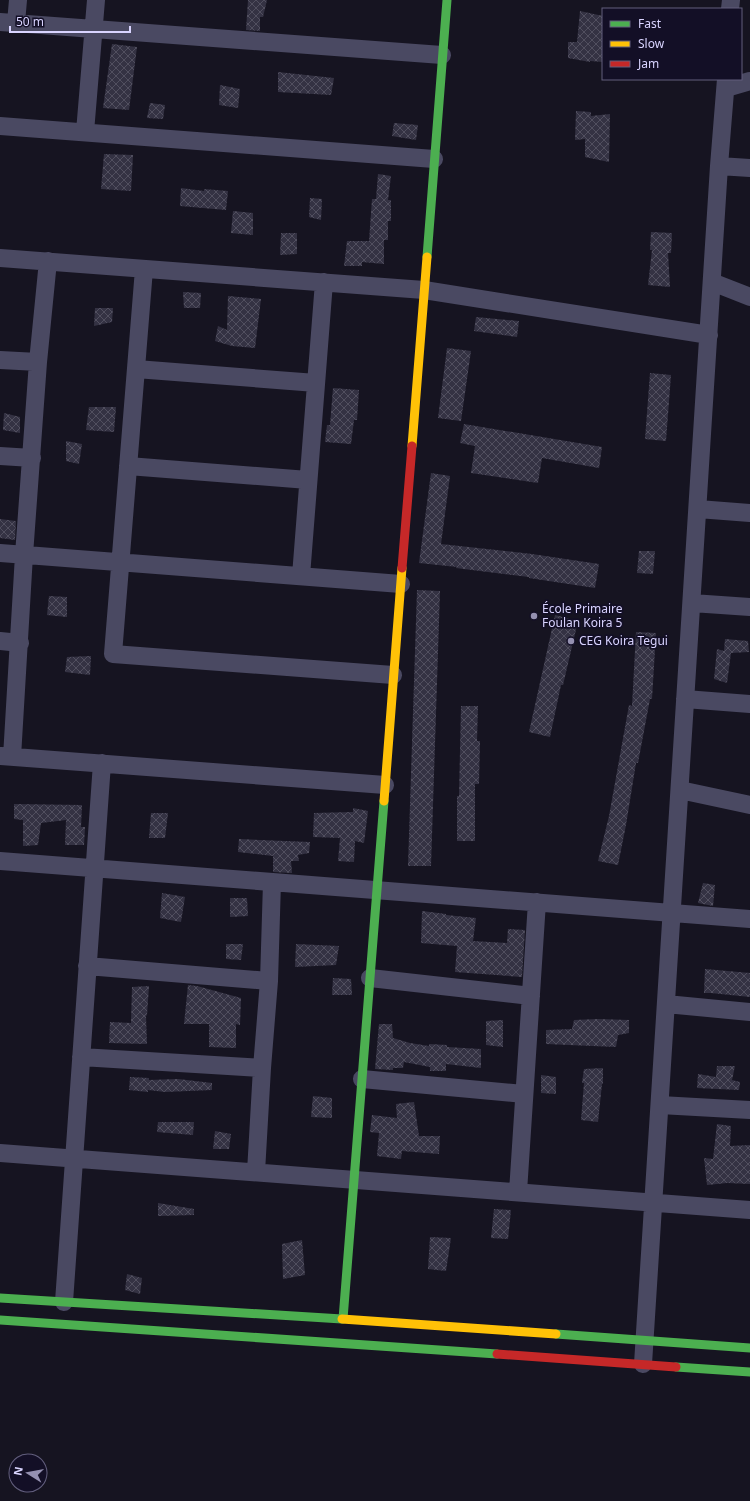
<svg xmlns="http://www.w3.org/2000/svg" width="750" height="1501" viewBox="0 0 750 1501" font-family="'Noto Sans',sans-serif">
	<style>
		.building { fill: url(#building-cross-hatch) }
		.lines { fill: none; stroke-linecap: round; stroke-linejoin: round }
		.street { stroke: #4a4962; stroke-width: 18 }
		.fast { stroke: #4caf50; stroke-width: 9 }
		.slow { stroke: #ffc107; stroke-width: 9 }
		.jam { stroke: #c62828; stroke-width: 9 }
		.poi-dot { fill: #9591b1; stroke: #130f26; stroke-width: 1.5 }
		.labels { text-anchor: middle; stroke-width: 3.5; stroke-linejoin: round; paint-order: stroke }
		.poi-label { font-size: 12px; fill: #d9d4ff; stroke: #130f26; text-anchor: start }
	</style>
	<defs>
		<pattern id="building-cross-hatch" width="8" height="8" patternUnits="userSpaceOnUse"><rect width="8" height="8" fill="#343243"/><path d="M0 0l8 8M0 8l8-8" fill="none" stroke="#514f5f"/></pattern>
	</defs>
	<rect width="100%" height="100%" fill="#161421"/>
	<path class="building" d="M 248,0 L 267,0 L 263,17 L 260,17 L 260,31 L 246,30 Z
		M 580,11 L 603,16 L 603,62 L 590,61 L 590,62 L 568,58 L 568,42 L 577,42 Z
		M 112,44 L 137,47 L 129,110 L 103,108 Z
		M 278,72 L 334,78 L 331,95 L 278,92 Z
		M 220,85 L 240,89 L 238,108 L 219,105 Z
		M 150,103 L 165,105 L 163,119 L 147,118 Z
		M 576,111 L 591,112 L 591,116 L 610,114 L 609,162 L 585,157 L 585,139 L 575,140 Z
		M 394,123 L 418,125 L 416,140 L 392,136 Z
		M 104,154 L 133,155 L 131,191 L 101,189 Z
		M 378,174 L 391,176 L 388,200 L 391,200 L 391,221 L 388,221 L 388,240 L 384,240 L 384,264 L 362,262 L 362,266 L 344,266 L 347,241 L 369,241 L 372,199 L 376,199 Z
		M 181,188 L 204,191 L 204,189 L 228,191 L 226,210 L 180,206 Z
		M 310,198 L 322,199 L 321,220 L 309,217 Z
		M 233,211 L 253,213 L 253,235 L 231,233 Z
		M 651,232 L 672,233 L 671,253 L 668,253 L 670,287 L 648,285 L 652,250 L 650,250 Z
		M 281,233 L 297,233 L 297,254 L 280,255 Z
		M 183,292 L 201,293 L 200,308 L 184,308 Z
		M 228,296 L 261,299 L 255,348 L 232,346 L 215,341 L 218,326 L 227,330 Z
		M 95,308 L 113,308 L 112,322 L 94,326 Z
		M 476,317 L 519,321 L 517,337 L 474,331 Z
		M 447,348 L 471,351 L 461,421 L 438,418 Z
		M 650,373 L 671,375 L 666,441 L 645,439 Z
		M 333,388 L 359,390 L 357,420 L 354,420 L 351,444 L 325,442 L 327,425 L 330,425 Z
		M 89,407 L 116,407 L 114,432 L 86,430 Z
		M 4,413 L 20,417 L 20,433 L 3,430 Z
		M 464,424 L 602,447 L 599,468 L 542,458 L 538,483 L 471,473 L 475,446 L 460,443 Z
		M 66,441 L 82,444 L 79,464 L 66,461 Z
		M 431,473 L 450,476 L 441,544 L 532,554 L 599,564 L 595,588 L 529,578 L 529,577 L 456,568 L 457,567 L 419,563 Z
		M 0,519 L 16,521 L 15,540 L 0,538 Z
		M 639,551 L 655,551 L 653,574 L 637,573 Z
		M 417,590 L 440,591 L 431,866 L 408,866 Z
		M 49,596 L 67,597 L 67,617 L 47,615 Z
		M 555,615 L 578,621 L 563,685 L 561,685 L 550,737 L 529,732 Z
		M 636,632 L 656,633 L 652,699 L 650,699 L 638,763 L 636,763 L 626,825 L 618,865 L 598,861 L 609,816 L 629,705 L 632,706 Z
		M 725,639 L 748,641 L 749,652 L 730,653 L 731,653 L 727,683 L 714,679 L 717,649 L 724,651 Z
		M 91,656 L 90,675 L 65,672 L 67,657 Z
		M 461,706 L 478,706 L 477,741 L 480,741 L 479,784 L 475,784 L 475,841 L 457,841 L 457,796 L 459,796 Z
		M 14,804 L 82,805 L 81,827 L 85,827 L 84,845 L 65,845 L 66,820 L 41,823 L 38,845 L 23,846 L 23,820 L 14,819 Z
		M 353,808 L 368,811 L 364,843 L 355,841 L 354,862 L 338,861 L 340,838 L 313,837 L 314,813 L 353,812 Z
		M 151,813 L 168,813 L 165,838 L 149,838 Z
		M 239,839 L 310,842 L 309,853 L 298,855 L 299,861 L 291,861 L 292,873 L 273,872 L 273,856 L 238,852 Z
		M 703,883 L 715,885 L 713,906 L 698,903 Z
		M 162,893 L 185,897 L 181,922 L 160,918 Z
		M 230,898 L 247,898 L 248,916 L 230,917 Z
		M 422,911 L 446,914 L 446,915 L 476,918 L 473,941 L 507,943 L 508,929 L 525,930 L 522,977 L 455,972 L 457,946 L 421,943 Z
		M 226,944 L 243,944 L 241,960 L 226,959 Z
		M 296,944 L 339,946 L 336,965 L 295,967 Z
		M 705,969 L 750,973 L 750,997 L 711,993 L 704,993 Z
		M 333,978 L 351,979 L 352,995 L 332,995 Z
		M 188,985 L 197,986 L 241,998 L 240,1025 L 236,1024 L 236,1048 L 209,1047 L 209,1024 L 184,1024 Z
		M 149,986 L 147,1015 L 146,1016 L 147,1044 L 109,1043 L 110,1022 L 131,1023 L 132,987 Z
		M 598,1019 L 629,1020 L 629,1033 L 618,1035 L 616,1047 L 546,1044 L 546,1030 L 572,1029 L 574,1020 Z
		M 503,1020 L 503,1047 L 486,1045 L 486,1021 Z
		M 379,1024 L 392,1024 L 393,1038 L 410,1043 L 429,1046 L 429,1044 L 447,1045 L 447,1047 L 481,1049 L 481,1068 L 446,1064 L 446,1071 L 430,1071 L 430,1067 L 404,1062 L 403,1068 L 393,1068 L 393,1070 L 375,1069 Z
		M 717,1066 L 735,1066 L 732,1080 L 740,1082 L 739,1090 L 697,1088 L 698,1074 L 716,1077 Z
		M 603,1068 L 603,1084 L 602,1084 L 598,1122 L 581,1120 L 584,1083 L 582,1083 L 584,1069 Z
		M 541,1075 L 556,1077 L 556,1094 L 541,1093 Z
		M 130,1077 L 149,1078 L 149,1080 L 178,1079 L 212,1083 L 212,1090 L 165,1092 L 148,1090 L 148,1092 L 129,1090 Z
		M 313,1096 L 332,1098 L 332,1118 L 311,1117 Z
		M 414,1102 L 419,1136 L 440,1136 L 439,1154 L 402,1151 L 401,1159 L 377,1156 L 379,1133 L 370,1132 L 372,1115 L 397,1118 L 396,1104 Z
		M 158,1122 L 194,1122 L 193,1135 L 157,1132 Z
		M 717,1124 L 731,1126 L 730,1146 L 750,1145 L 750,1184 L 727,1183 L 707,1185 L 704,1158 L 713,1159 Z
		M 215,1131 L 231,1134 L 229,1149 L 213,1149 Z
		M 158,1203 L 194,1209 L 194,1215 L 158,1216 Z
		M 494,1209 L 511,1210 L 508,1239 L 491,1238 Z
		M 430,1237 L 451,1238 L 446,1271 L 428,1269 Z
		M 302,1240 L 305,1275 L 283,1279 L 282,1244 Z
		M 127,1274 L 142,1278 L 140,1294 L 125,1290 Z"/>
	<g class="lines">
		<path class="street" d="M 730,9 L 731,0
			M 0,22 L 442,55
			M 16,23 L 18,0
			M 726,88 L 750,81
			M 0,126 L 434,159
			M 85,132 L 96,0
			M 719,166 L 750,168
			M 0,258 L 424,290 L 709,335
			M 144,269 L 113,654 L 393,675
			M 712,282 L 750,297
			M 0,360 L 38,362
			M 136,369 L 316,383
			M 0,456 L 32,458
			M 128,466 L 308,480
			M 698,509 L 750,513
			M 0,553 L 401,584
			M 301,576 L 324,282
			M 692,603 L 750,607
			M 0,641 L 20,643
			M 685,699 L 750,704
			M 1,756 L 385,785
			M 12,757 L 24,555 L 38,362 L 48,261
			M 680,790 L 750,805
			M 0,861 L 750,919
			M 87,966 L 269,981
			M 370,978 L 531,996
			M 666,1004 L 750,1012
			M 81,1057 L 262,1068
			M 362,1079 L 524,1094
			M 660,1105 L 750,1110
			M 0,1153 L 750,1210
			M 256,1172 L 262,1068 L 269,981 L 272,882
			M 518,1192 L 537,902
			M 64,1302 L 102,763
			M 643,1364 L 719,166 L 726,79"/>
		<path class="fast" d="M 427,257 L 447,0
			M 0,1298 L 342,1319
			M 343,1319 L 384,801
			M 0,1320 L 497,1354
			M 556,1334 L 750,1348
			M 676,1367 L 750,1372"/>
		<path class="slow" d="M 412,446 L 427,257
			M 384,801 L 402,568
			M 342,1319 L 556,1334"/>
		<path class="jam" d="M 402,568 L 412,446
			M 497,1354 L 676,1367"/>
	</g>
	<g class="poi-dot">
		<circle cx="534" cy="616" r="4"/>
		<circle cx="571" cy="641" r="4"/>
	</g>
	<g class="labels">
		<g class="poi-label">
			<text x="542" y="613">École Primaire<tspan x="542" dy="14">Foulan Koira 5</tspan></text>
			<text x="579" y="645">CEG Koira Tegui</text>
		</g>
	</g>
	<rect x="602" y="8" width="140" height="72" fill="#130f26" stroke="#625e7d"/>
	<rect x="610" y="21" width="20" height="6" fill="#4caf50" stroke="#625e7d"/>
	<text x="638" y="28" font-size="12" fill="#d9d4ff">Fast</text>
	<rect x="610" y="41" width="20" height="6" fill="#ffc107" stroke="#625e7d"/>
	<text x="638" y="48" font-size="12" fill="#d9d4ff">Slow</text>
	<rect x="610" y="61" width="20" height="6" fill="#c62828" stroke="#625e7d"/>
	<text x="638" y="68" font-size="12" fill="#d9d4ff">Jam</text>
	<g transform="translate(28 1473) rotate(281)"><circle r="19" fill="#130f26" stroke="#625e7d"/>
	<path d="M0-3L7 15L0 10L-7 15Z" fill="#9591b1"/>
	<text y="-6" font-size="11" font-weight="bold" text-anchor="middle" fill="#d9d4ff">N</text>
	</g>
	<path d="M10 26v6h120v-6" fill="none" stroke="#d9d4ff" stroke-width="2"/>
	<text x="16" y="26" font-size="12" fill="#d9d4ff" stroke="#130f26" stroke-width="3" paint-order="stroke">50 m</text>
</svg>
